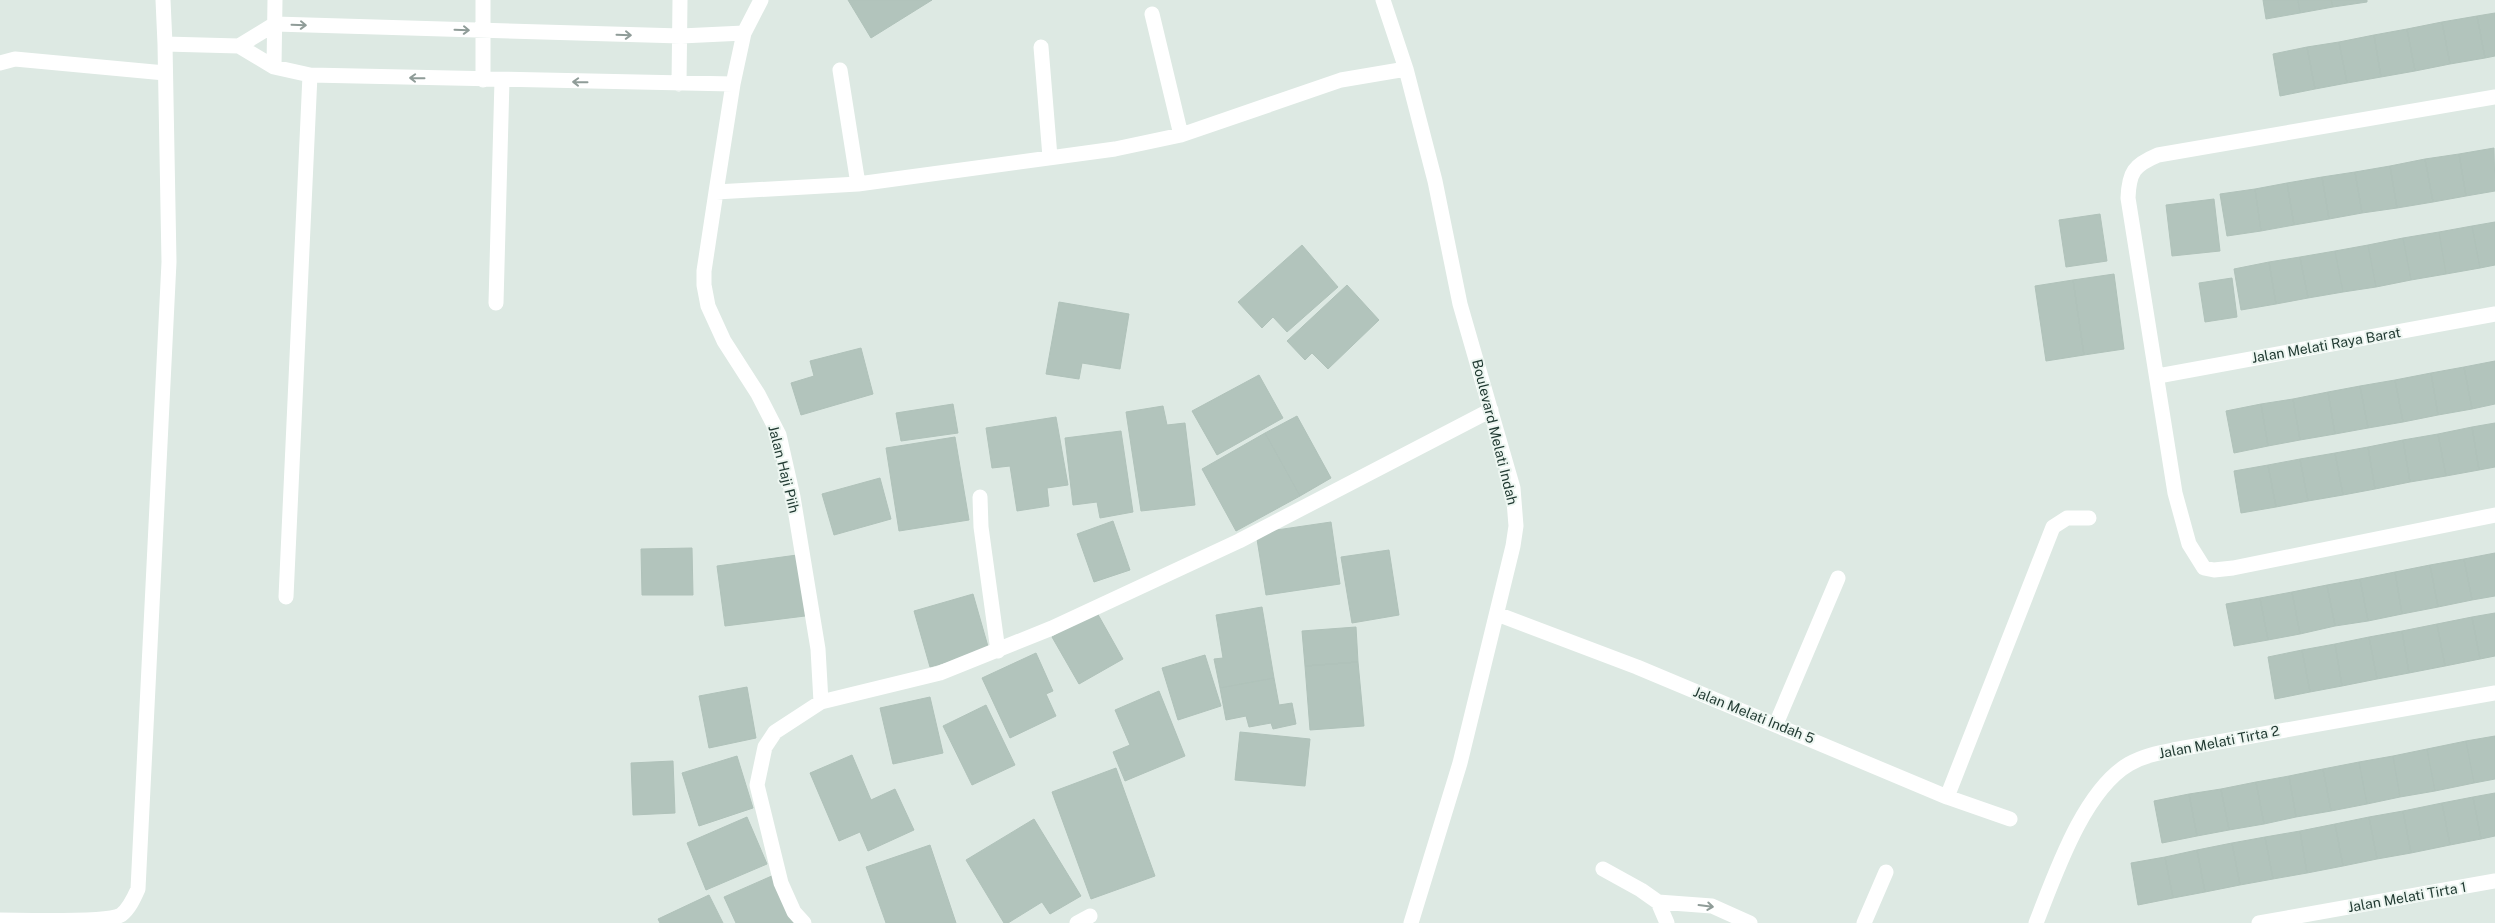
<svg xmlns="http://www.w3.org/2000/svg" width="2495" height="923" viewBox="0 0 2495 923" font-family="'Public Sans',sans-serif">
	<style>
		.building { fill: #b2c4bc; stroke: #b0c2ba }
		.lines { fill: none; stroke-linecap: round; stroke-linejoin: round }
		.street { stroke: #fff; stroke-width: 15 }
		.oneway { stroke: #8f9c98 }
		.labels { text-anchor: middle; stroke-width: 4; stroke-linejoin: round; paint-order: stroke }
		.street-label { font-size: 14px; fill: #1f3830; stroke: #edf6f1 }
	</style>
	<rect width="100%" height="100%" fill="#dde9e3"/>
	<path class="building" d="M 848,0 L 932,0 L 871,38 Z
		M 2263,0 L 2298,0 L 2300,13 L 2266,19 Z
		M 2298,0 L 2331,0 L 2333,7 L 2300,13 Z
		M 2331,0 L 2367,0 L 2367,2 L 2333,7 Z
		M 2495,13 L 2495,56 L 2485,58 L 2477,16 Z
		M 2477,16 L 2485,58 L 2450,64 L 2442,22 Z
		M 2442,22 L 2450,64 L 2415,71 L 2407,29 Z
		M 2407,29 L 2415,71 L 2381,77 L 2374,35 Z
		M 2374,35 L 2381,77 L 2347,83 L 2339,42 Z
		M 2339,42 L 2347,83 L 2315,89 L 2307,47 Z
		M 2307,47 L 2315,89 L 2280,96 L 2273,54 Z
		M 2494,148 L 2495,191 L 2466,196 L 2459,154 Z
		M 2459,154 L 2466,196 L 2433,202 L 2425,159 Z
		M 2425,159 L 2433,202 L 2397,208 L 2390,166 Z
		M 2390,166 L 2397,208 L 2362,213 L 2355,172 Z
		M 2355,172 L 2362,213 L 2329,219 L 2322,177 Z
		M 2322,177 L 2329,219 L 2294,225 L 2287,183 Z
		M 2287,183 L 2294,225 L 2261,231 L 2255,189 Z
		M 2255,189 L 2261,231 L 2227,236 L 2220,194 Z
		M 2214,199 L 2220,251 L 2172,256 L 2166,205 Z
		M 2100,214 L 2107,261 L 2066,267 L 2059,220 Z
		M 2495,222 L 2495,265 L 2480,268 L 2472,226 Z
		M 2472,226 L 2480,268 L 2446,274 L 2439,232 Z
		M 2439,232 L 2446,274 L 2411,280 L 2403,238 Z
		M 2403,238 L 2411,280 L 2376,287 L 2368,245 Z
		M 1302,245 L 1338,287 L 1287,332 L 1273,317 L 1262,328 L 1238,302 Z
		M 2368,245 L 2376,287 L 2343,292 L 2335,251 Z
		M 2335,251 L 2343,292 L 2308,298 L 2300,257 Z
		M 2300,257 L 2308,298 L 2276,304 L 2269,262 Z
		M 2269,262 L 2276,304 L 2241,310 L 2234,269 Z
		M 2114,274 L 2124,349 L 2084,355 L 2073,280 Z
		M 2232,278 L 2237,317 L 2205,322 L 2199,283 Z
		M 2073,280 L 2084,355 L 2046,361 L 2035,286 Z
		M 1347,285 L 1379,320 L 1328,369 L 1312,353 L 1305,360 L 1287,341 Z
		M 1059,302 L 1129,314 L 1120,369 L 1082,363 L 1079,379 L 1046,374 Z
		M 861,348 L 873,394 L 801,415 L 791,383 L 814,376 L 810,361 Z
		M 2495,361 L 2495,404 L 2472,409 L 2464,367 Z
		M 2464,367 L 2472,409 L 2438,415 L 2431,373 Z
		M 2431,373 L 2438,415 L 2403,422 L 2395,380 Z
		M 1259,375 L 1283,418 L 1217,455 L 1192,411 Z
		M 2395,380 L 2403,422 L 2368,428 L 2360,386 Z
		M 2360,386 L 2368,428 L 2335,434 L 2328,392 Z
		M 2328,392 L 2335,434 L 2300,440 L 2293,399 Z
		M 2293,399 L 2300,440 L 2268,446 L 2261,404 Z
		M 953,404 L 958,433 L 901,441 L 896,413 Z
		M 2261,404 L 2268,446 L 2234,453 L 2226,411 Z
		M 1163,406 L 1167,425 L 1185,423 L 1195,505 L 1141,511 L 1126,412 Z
		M 1297,416 L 1331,478 L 1300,496 L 1265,433 Z
		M 1056,417 L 1068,485 L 1047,488 L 1049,506 L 1017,511 L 1010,466 L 992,468 L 986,428 Z
		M 2495,423 L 2495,467 L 2479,470 L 2472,427 Z
		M 2472,427 L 2479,470 L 2446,476 L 2438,434 Z
		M 1121,431 L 1133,512 L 1100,518 L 1097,502 L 1073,505 L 1065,438 Z
		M 1265,433 L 1300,496 L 1236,531 L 1202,469 Z
		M 2438,434 L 2446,476 L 2410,482 L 2403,440 Z
		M 955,437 L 969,520 L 899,531 L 886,448 Z
		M 2403,440 L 2410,482 L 2375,489 L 2368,447 Z
		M 2368,447 L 2375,489 L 2343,495 L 2335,453 Z
		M 2335,453 L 2343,495 L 2308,501 L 2300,459 Z
		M 2300,459 L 2308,501 L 2276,507 L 2268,465 Z
		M 2268,465 L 2276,507 L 2241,513 L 2234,471 Z
		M 880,478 L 891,519 L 834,535 L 822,494 Z
		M 1113,521 L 1130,570 L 1094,582 L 1077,534 Z
		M 1331,522 L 1340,584 L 1266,595 L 1256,533 Z
		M 692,548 L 693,595 L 642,595 L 641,549 Z
		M 1389,550 L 1399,615 L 1352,623 L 1341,557 Z
		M 2495,553 L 2495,596 L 2472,600 L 2464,559 Z
		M 797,555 L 805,616 L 725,626 L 717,566 Z
		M 2464,559 L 2472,600 L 2438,607 L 2430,565 Z
		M 2430,565 L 2438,607 L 2402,614 L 2395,572 Z
		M 2395,572 L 2402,614 L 2368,621 L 2360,579 Z
		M 2360,579 L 2368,621 L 2335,626 L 2327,585 Z
		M 2327,585 L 2335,626 L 2300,634 L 2292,592 Z
		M 2292,592 L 2300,634 L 2268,640 L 2260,598 Z
		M 973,594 L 989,650 L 930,667 L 914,611 Z
		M 2260,598 L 2268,640 L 2234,646 L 2226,604 Z
		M 1262,607 L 1274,678 L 1220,688 L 1214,659 L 1223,658 L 1216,615 Z
		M 1096,611 L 1123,659 L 1079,684 L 1052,637 Z
		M 2495,613 L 2495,656 L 2480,659 L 2472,617 Z
		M 2472,617 L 2480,659 L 2445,666 L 2437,624 Z
		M 2437,624 L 2445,666 L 2409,673 L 2402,631 Z
		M 1356,627 L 1358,662 L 1305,666 L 1302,631 Z
		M 2402,631 L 2409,673 L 2377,679 L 2369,637 Z
		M 2369,637 L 2377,679 L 2342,686 L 2335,644 Z
		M 2335,644 L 2342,686 L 2310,692 L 2302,650 Z
		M 2302,650 L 2310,692 L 2275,699 L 2268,657 Z
		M 1036,653 L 1053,691 L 1046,694 L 1056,716 L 1010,738 L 982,678 Z
		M 1205,655 L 1221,706 L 1178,720 L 1162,668 Z
		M 1358,662 L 1364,726 L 1310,730 L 1305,666 Z
		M 1274,678 L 1279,705 L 1292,703 L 1296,724 L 1273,729 L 1271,723 L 1249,727 L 1246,716 L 1226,720 L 1220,688 Z
		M 747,687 L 756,738 L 709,748 L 699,696 Z
		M 1159,691 L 1185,756 L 1125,781 L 1113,752 L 1130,745 L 1115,710 Z
		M 930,697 L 943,753 L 893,764 L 880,708 Z
		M 986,705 L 1015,765 L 972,785 L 943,726 Z
		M 1240,732 L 1310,739 L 1305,786 L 1235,780 Z
		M 2495,736 L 2495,779 L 2474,783 L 2466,741 Z
		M 2466,741 L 2474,783 L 2435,791 L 2427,749 Z
		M 2427,749 L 2435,791 L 2400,797 L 2393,756 Z
		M 852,755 L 871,800 L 895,789 L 914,830 L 868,851 L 860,832 L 839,841 L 810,773 Z
		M 737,756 L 753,808 L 699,826 L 682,773 Z
		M 2393,756 L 2400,797 L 2367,804 L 2359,762 Z
		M 673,761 L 675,813 L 633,815 L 631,763 Z
		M 2359,762 L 2367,804 L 2331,811 L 2323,769 Z
		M 1116,768 L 1155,876 L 1091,899 L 1052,792 Z
		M 2323,769 L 2331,811 L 2296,817 L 2289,776 Z
		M 2289,776 L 2296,817 L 2264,824 L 2256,782 Z
		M 2256,782 L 2264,824 L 2229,830 L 2221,789 Z
		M 2221,789 L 2229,830 L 2197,836 L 2189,794 Z
		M 2495,793 L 2495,836 L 2481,839 L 2473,797 Z
		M 2189,794 L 2197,836 L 2162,843 L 2154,801 Z
		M 2473,797 L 2481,839 L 2450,845 L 2442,803 Z
		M 2442,803 L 2450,845 L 2411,853 L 2403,811 Z
		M 2403,811 L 2411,853 L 2377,859 L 2369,817 Z
		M 747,817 L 767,864 L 706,890 L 687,843 Z
		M 2369,817 L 2377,859 L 2343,866 L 2335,824 Z
		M 1034,819 L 1081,896 L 1050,914 L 1042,902 L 1008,923 L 1004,923 L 966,860 Z
		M 2335,824 L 2343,866 L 2307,873 L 2300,831 Z
		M 2300,831 L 2307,873 L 2273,879 L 2265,837 Z
		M 2265,837 L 2273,879 L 2240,885 L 2232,843 Z
		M 2232,843 L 2240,885 L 2205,892 L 2197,850 Z
		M 930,845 L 956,923 L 886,923 L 866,867 Z
		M 2197,850 L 2205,892 L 2173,898 L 2165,857 Z
		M 2165,857 L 2173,898 L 2138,905 L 2131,863 Z
		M 774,875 L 794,923 L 736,923 L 724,897 Z
		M 709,895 L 723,923 L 660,923 L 658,919 Z"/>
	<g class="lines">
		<path class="street" d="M 163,0 L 165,44 L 239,46
			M 761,0 L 744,33 L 733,84 L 716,192 L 704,271 L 704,285 L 708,306 L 724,341 L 758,394 L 779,435 L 793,497 L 818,649 L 821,702 L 775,732 L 765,747 L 757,785 L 781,883 L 794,912 L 804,923
			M 1383,0 L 1406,69 L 1435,181 L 1460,304 L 1513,488 L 1516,526 L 1513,546 L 1460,763 L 1411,923
			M 1152,14 L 1181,135
			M 239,46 L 275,24 L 681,36 L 744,33
			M 239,46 L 274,67 L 310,75 L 733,84
			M 1041,47 L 1050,157
			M 0,63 L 15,59 L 165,73
			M 274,67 L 275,0
			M 840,70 L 858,184
			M 483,80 L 483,0
			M 679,84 L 680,0
			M 2495,97 L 2158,155 C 2134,165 2129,172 2128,198 L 2175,493 L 2189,544 L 2204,568 L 2214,570 L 2233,568 L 2495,515
			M 716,192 L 858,184 L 1115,149 L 1181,135 L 1341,80 L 1406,69
			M 496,303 L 502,80
			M 2158,376 L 2495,314
			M 980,497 L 981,527 L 998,651
			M 286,597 L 310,75
			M 1497,614 L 1637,667 L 1947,797 L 2010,819
			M 821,702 L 940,673 L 1052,628 L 1239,541 L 1491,410
			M 1776,724 L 1838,578
			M 1947,797 L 2053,527 L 2067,518 L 2089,518
			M 1603,869 L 1641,890 L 1658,902 L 1712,906 L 1750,923
			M 1658,902 L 1667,923
			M 0,920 C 22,920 106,923 121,915 C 129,909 134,898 138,889 L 169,262 L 165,44
			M 1077,923 L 1090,916
			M 1864,923 L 1886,872
			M 2036,923 C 2055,875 2083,791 2129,764 C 2143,756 2158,753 2173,750 L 2495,693
			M 2259,923 L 2495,881"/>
	</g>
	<defs><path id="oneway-shaft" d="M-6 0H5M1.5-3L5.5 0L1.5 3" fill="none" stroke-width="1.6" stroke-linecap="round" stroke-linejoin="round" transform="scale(1.25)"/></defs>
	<g class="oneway">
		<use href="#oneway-shaft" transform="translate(299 25) rotate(2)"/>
		<use href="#oneway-shaft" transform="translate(462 30) rotate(2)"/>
		<use href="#oneway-shaft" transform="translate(624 35) rotate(2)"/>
		<use href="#oneway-shaft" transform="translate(417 78) rotate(-179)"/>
		<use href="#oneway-shaft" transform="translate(580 82) rotate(-179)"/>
		<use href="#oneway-shaft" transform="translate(1706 906) rotate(7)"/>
	</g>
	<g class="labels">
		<g class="street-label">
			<text transform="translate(2326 345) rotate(-10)" y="5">Jalan Melati Raya Barat</text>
			<text transform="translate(1495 432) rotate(76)" y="5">Boulevard Melati Indah</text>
			<text transform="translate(784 469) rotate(76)" y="5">Jalan Haji Piih</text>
			<text transform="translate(1754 715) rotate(22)" y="5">Jalan Melati Indah 5</text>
			<text transform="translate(2219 742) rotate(-11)" y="5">Jalan Melati Tirta 2</text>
			<text transform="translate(2407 897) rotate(-10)" y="5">Jalan Melati Tirta 1</text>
		</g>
	</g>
</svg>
